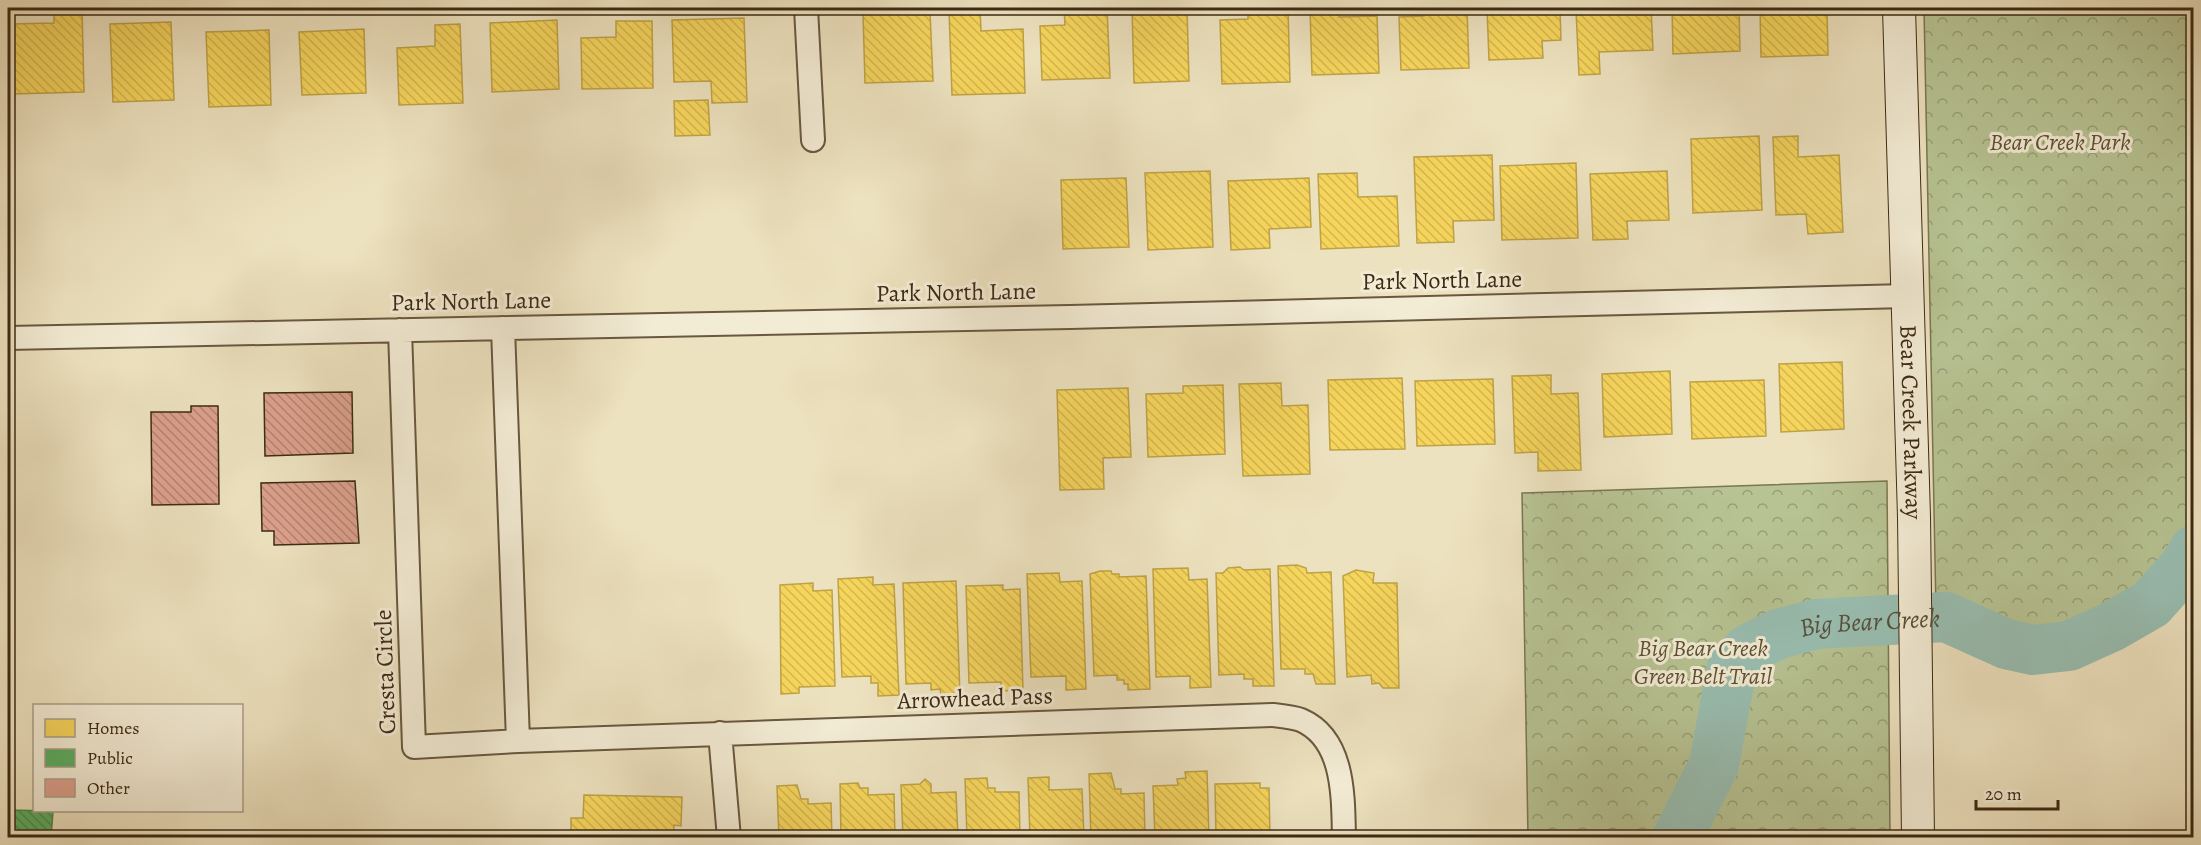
<svg xmlns="http://www.w3.org/2000/svg" width="2201" height="845" viewBox="0 0 2201 845" font-family="Alegreya,serif">
	<style>
		.park { fill: url(#park-crowns); stroke: #7a7654; stroke-width: 1.5 }
		.homes { fill: url(#homes-back-hatch); stroke: #bea246; stroke-width: 1.5 }
		.public { fill: url(#public-back-hatch); stroke: #51864a; stroke-width: 1.5 }
		.lines { fill: none; stroke-linecap: round; stroke-linejoin: round }
		.river { stroke: #99beb1; stroke-width: 50 }
		.building { fill: url(#building-back-hatch); stroke: #3d2a14; stroke-width: 1.5 }
		.minor-casing { stroke: #69583f; stroke-width: 26 }
		.secondary-casing { stroke: #3d2a14; stroke-width: 34 }
		.minor { stroke: #f3ecd5; stroke-width: 22 }
		.secondary { stroke: #f3ecd5; stroke-width: 32 }
		.labels { text-anchor: middle; stroke-width: 6; stroke-linejoin: round; paint-order: stroke }
		.park-label { font-size: 24px; font-style: italic; fill: #5c5034; stroke: #f3ecd5 }
		.street-label { font-size: 24px; fill: #3d2a14; stroke: #f3ecd5 }
		.water-label { font-size: 26px; font-style: italic; fill: #544f3b; stroke: #f3ecd5 }
	</style>
	<defs>
		<pattern id="park-crowns" width="20" height="18" patternUnits="userSpaceOnUse" patternTransform="scale(1.5)"><rect width="20" height="18" fill="#b7c393"/><path d="M2 6a3 3 0 1 1 6 0M12 15a3 3 0 1 1 6 0" fill="none" stroke="#969f77"/></pattern>
		<pattern id="homes-back-hatch" width="6" height="6" patternUnits="userSpaceOnUse" patternTransform="scale(1.5)"><rect width="6" height="6" fill="#f6d55c"/><path d="M-1 5l2 2M0 0l6 6M5-1l2 2" fill="none" stroke="#d4b74f"/></pattern>
		<pattern id="public-back-hatch" width="6" height="6" patternUnits="userSpaceOnUse" patternTransform="scale(1.5)"><rect width="6" height="6" fill="#5aae61"/><path d="M-1 5l2 2M0 0l6 6M5-1l2 2" fill="none" stroke="#4c8e4f"/></pattern>
		<pattern id="building-back-hatch" width="6" height="6" patternUnits="userSpaceOnUse" patternTransform="scale(1.5)"><rect width="6" height="6" fill="#dca08c"/><path d="M-1 5l2 2M0 0l6 6M5-1l2 2" fill="none" stroke="#b48371"/></pattern>
	</defs>
	<rect width="100%" height="100%" fill="#ede2bf"/>
	<filter id="stains"><feTurbulence type="fractalNoise" baseFrequency=".00333" numOctaves="4"/><feColorMatrix values="0 0 0 0 .2 0 0 0 0 .09 0 0 0 0 .02 0 0 0 .5 -.17"/></filter>
	<radialGradient id="worn" r=".72"><stop offset=".6" stop-color="#630" stop-opacity="0"/><stop offset="1" stop-color="#630" stop-opacity=".3"/></radialGradient>
	<path class="park" d="M 1924,8 L 2193,8 L 2193,550 C 2166,602 2094,651 2034,650 C 2002,649 1962,628 1936,610 Z
		M 1887,481 L 1890,837 L 1528,837 L 1522,493 Z"/>
	<path class="homes" d="M 54,8 L 82,8 L 84,92 L 12,94 L 10,24 L 54,23 Z
		M 1064,8 L 1107,8 L 1110,78 L 1042,80 L 1040,26 L 1065,25 Z
		M 1132,8 L 1187,8 L 1189,81 L 1134,83 Z
		M 1248,8 L 1288,8 L 1290,82 L 1222,84 L 1220,20 L 1248,19 Z
		M 1310,8 L 1338,8 L 1339,17 L 1377,16 L 1379,73 L 1312,75 Z
		M 1424,8 L 1467,8 L 1469,68 L 1401,70 L 1399,17 L 1424,16 Z
		M 1487,8 L 1560,8 L 1561,40 L 1542,41 L 1543,58 L 1489,60 Z
		M 1603,8 L 1651,8 L 1653,50 L 1599,52 L 1600,74 L 1579,75 L 1576,10 Z
		M 1672,8 L 1739,8 L 1740,51 L 1673,54 Z
		M 1760,8 L 1827,8 L 1828,55 L 1761,57 Z
		M 980,9 L 981,31 L 1023,29 L 1025,93 L 952,95 L 949,10 Z
		M 930,12 L 933,81 L 865,83 L 863,14 Z
		M 744,18 L 747,102 L 712,103 L 711,81 L 674,82 L 672,20 Z
		M 557,20 L 559,89 L 492,92 L 490,23 Z
		M 616,21 L 652,21 L 653,88 L 582,89 L 581,38 L 616,37 Z
		M 171,22 L 174,100 L 113,102 L 110,24 Z
		M 460,24 L 463,103 L 399,105 L 397,48 L 435,46 L 435,25 Z
		M 364,29 L 366,93 L 302,95 L 299,32 Z
		M 269,30 L 271,105 L 209,107 L 206,32 Z
		M 708,100 L 710,135 L 675,136 L 674,101 Z
		M 1759,136 L 1762,210 L 1693,213 L 1691,139 Z
		M 1798,136 L 1798,157 L 1839,155 L 1843,232 L 1808,234 L 1806,214 L 1776,215 L 1773,137 Z
		M 1492,155 L 1494,220 L 1453,221 L 1454,242 L 1417,243 L 1414,157 Z
		M 1576,163 L 1578,238 L 1502,240 L 1500,166 Z
		M 1210,171 L 1213,247 L 1148,250 L 1145,173 Z
		M 1667,171 L 1669,220 L 1627,221 L 1628,239 L 1593,240 L 1590,174 Z
		M 1357,173 L 1358,197 L 1397,196 L 1399,246 L 1321,249 L 1318,174 Z
		M 1126,178 L 1129,247 L 1063,249 L 1061,180 Z
		M 1309,178 L 1311,227 L 1269,229 L 1270,248 L 1231,250 L 1228,181 Z
		M 1842,362 L 1844,429 L 1781,432 L 1779,364 Z
		M 1670,371 L 1672,434 L 1604,437 L 1602,374 Z
		M 1551,375 L 1551,394 L 1578,393 L 1581,470 L 1538,471 L 1538,452 L 1515,453 L 1512,376 Z
		M 1402,378 L 1405,449 L 1330,450 L 1328,380 Z
		M 1493,379 L 1495,444 L 1417,446 L 1415,381 Z
		M 1764,380 L 1766,436 L 1692,439 L 1690,382 Z
		M 1281,383 L 1282,406 L 1308,405 L 1310,474 L 1243,476 L 1239,384 Z
		M 1223,385 L 1225,454 L 1148,457 L 1146,394 L 1183,393 L 1183,386 Z
		M 1128,388 L 1131,457 L 1103,458 L 1104,489 L 1060,490 L 1057,390 Z
		M 1297,565 L 1306,568 L 1307,573 L 1331,572 L 1335,684 L 1316,684 L 1313,674 L 1305,674 L 1305,669 L 1281,669 L 1278,566 Z
		M 1240,567 L 1244,570 L 1270,569 L 1274,686 L 1253,686 L 1253,679 L 1244,679 L 1244,674 L 1219,675 L 1216,573 L 1223,573 L 1228,568 Z
		M 1188,568 L 1189,580 L 1207,579 L 1211,687 L 1190,688 L 1190,676 L 1156,677 L 1153,569 Z
		M 1356,570 L 1374,573 L 1373,583 L 1397,583 L 1399,688 L 1383,688 L 1379,683 L 1372,684 L 1371,675 L 1347,677 L 1343,576 Z
		M 1100,571 L 1111,571 L 1112,574 L 1119,574 L 1119,577 L 1146,576 L 1150,689 L 1128,690 L 1128,684 L 1124,684 L 1124,680 L 1117,680 L 1117,675 L 1094,676 L 1090,574 Z
		M 1059,573 L 1060,582 L 1082,581 L 1086,689 L 1066,690 L 1066,676 L 1031,677 L 1027,574 Z
		M 873,577 L 873,585 L 894,584 L 899,695 L 878,696 L 878,683 L 871,683 L 871,676 L 842,677 L 838,579 Z
		M 956,581 L 960,695 L 941,695 L 940,689 L 931,690 L 931,683 L 906,684 L 903,583 Z
		M 813,583 L 813,591 L 832,590 L 835,686 L 799,687 L 799,693 L 781,694 L 780,585 Z
		M 1003,585 L 1003,590 L 1020,589 L 1023,690 L 1001,691 L 1001,682 L 969,683 L 966,586 Z
		M 1207,771 L 1209,838 L 1155,838 L 1153,786 L 1178,785 L 1177,779 L 1186,778 L 1185,772 Z
		M 1111,773 L 1115,789 L 1121,789 L 1121,794 L 1144,793 L 1145,838 L 1091,838 L 1089,774 Z
		M 1049,777 L 1049,790 L 1082,789 L 1084,838 L 1030,838 L 1028,778 Z
		M 987,778 L 988,788 L 995,788 L 995,792 L 1019,792 L 1020,838 L 967,838 L 965,779 Z
		M 925,779 L 931,784 L 931,793 L 956,792 L 958,838 L 903,838 L 901,785 L 920,784 Z
		M 858,783 L 860,788 L 868,788 L 868,795 L 894,794 L 895,838 L 841,838 L 840,784 Z
		M 1260,783 L 1260,788 L 1269,788 L 1270,838 L 1216,838 L 1215,784 Z
		M 797,785 L 801,799 L 808,799 L 808,804 L 831,803 L 832,838 L 779,838 L 777,786 Z
		M 584,795 L 682,797 L 681,826 L 674,825 L 674,838 L 571,838 L 571,818 L 583,818 Z"/>
	<path class="public" d="M 8,810 L 53,811 L 51,838 L 8,838 Z"/>
	<g class="lines">
		<path class="river" id="s1" d="M 1677,838 L 1714,765 L 1732,667 L 1747,650 L 1778,634 L 1816,624 L 1946,617 L 2006,644 L 2033,650 L 2069,646 L 2111,627 L 2151,604 L 2184,567 L 2194,550"/>
	</g>
	<path class="building" d="M 352,392 L 353,453 L 265,456 L 264,393 Z
		M 191,406 L 218,406 L 219,504 L 152,505 L 151,412 L 191,412 Z
		M 355,481 L 359,543 L 274,545 L 274,531 L 262,531 L 261,483 Z"/>
	<g class="lines">
		<defs>
			<path id="minor" d="M 806,8 L 813,140
				M 400,330 L 414,747 L 518,741 L 503,328
				M 8,338 L 1070,317 L 1906,296
				M 720,733 L 729,838
				M 518,741 L 1273,715 C 1282,716 1293,717 1301,720 C 1345,739 1343,798 1344,838"/>
			<g id="secondary">
				<path id="s2" d="M 1899,8 L 1914,517 L 1918,838"/>
			</g>
		</defs>
		<use href="#minor" class="minor-casing"/>
		<use href="#secondary" class="secondary-casing"/>
		<use href="#minor" class="minor"/>
		<use href="#secondary" class="secondary"/>
	</g>
	<g class="labels">
		<g class="park-label">
			<text x="2060" y="150">Bear Creek Park</text>
			<text x="1703" y="656">Big Bear Creek<tspan x="1703" dy="28">Green Belt Trail</tspan></text>
		</g>
		<g class="street-label">
			<text transform="translate(1442 280) rotate(-1)" y="8">Park North Lane</text>
			<text transform="translate(956 292) rotate(-1)" y="8">Park North Lane</text>
			<text transform="translate(471 301) rotate(-1)" y="8">Park North Lane</text>
			<text dy="8" stroke="none"><textPath href="#s2" startOffset="414">Bear Creek Parkway</textPath></text>
			<text transform="translate(385 672) rotate(-92)" y="8">Cresta Circle</text>
			<text transform="translate(975 698) rotate(-2)" y="8">Arrowhead Pass</text>
		</g>
		<g class="water-label">
			<text dy="9" stroke="none"><textPath href="#s1" startOffset="332">Big Bear Creek</textPath></text>
		</g>
	</g>
	<rect width="2201" height="845" fill="none" stroke="#ede2bf" stroke-width="30"/>
	<rect x="9" y="9" width="2183" height="827" fill="none" stroke="#3d2a14" stroke-width="3"/>
	<rect x="15" y="15" width="2171" height="815" fill="none" stroke="#3d2a14" stroke-width="1.5"/>
	<rect x="33" y="704" width="210" height="108" fill="#f3ecd5" stroke="#aa9e88" stroke-width="1.5"/>
	<rect x="45" y="719" width="30" height="18" fill="#f6d55c" stroke="#aa9e88" stroke-width="1.5"/>
	<text x="87" y="734" font-size="18" fill="#3d2a14">Homes</text>
	<rect x="45" y="749" width="30" height="18" fill="#5aae61" stroke="#aa9e88" stroke-width="1.5"/>
	<text x="87" y="764" font-size="18" fill="#3d2a14">Public</text>
	<rect x="45" y="779" width="30" height="18" fill="#dca08c" stroke="#aa9e88" stroke-width="1.5"/>
	<text x="87" y="794" font-size="18" fill="#3d2a14">Other</text>
	<path d="M1976 800v9h82v-9" fill="none" stroke="#3d2a14" stroke-width="3"/>
	<text x="1985" y="800" font-size="18" fill="#3d2a14" stroke="#f3ecd5" stroke-width="4.5" paint-order="stroke">20 m</text>
	<rect width="100%" height="100%" filter="url(#stains)"/>
	<rect width="100%" height="100%" fill="url(#worn)"/>
</svg>
